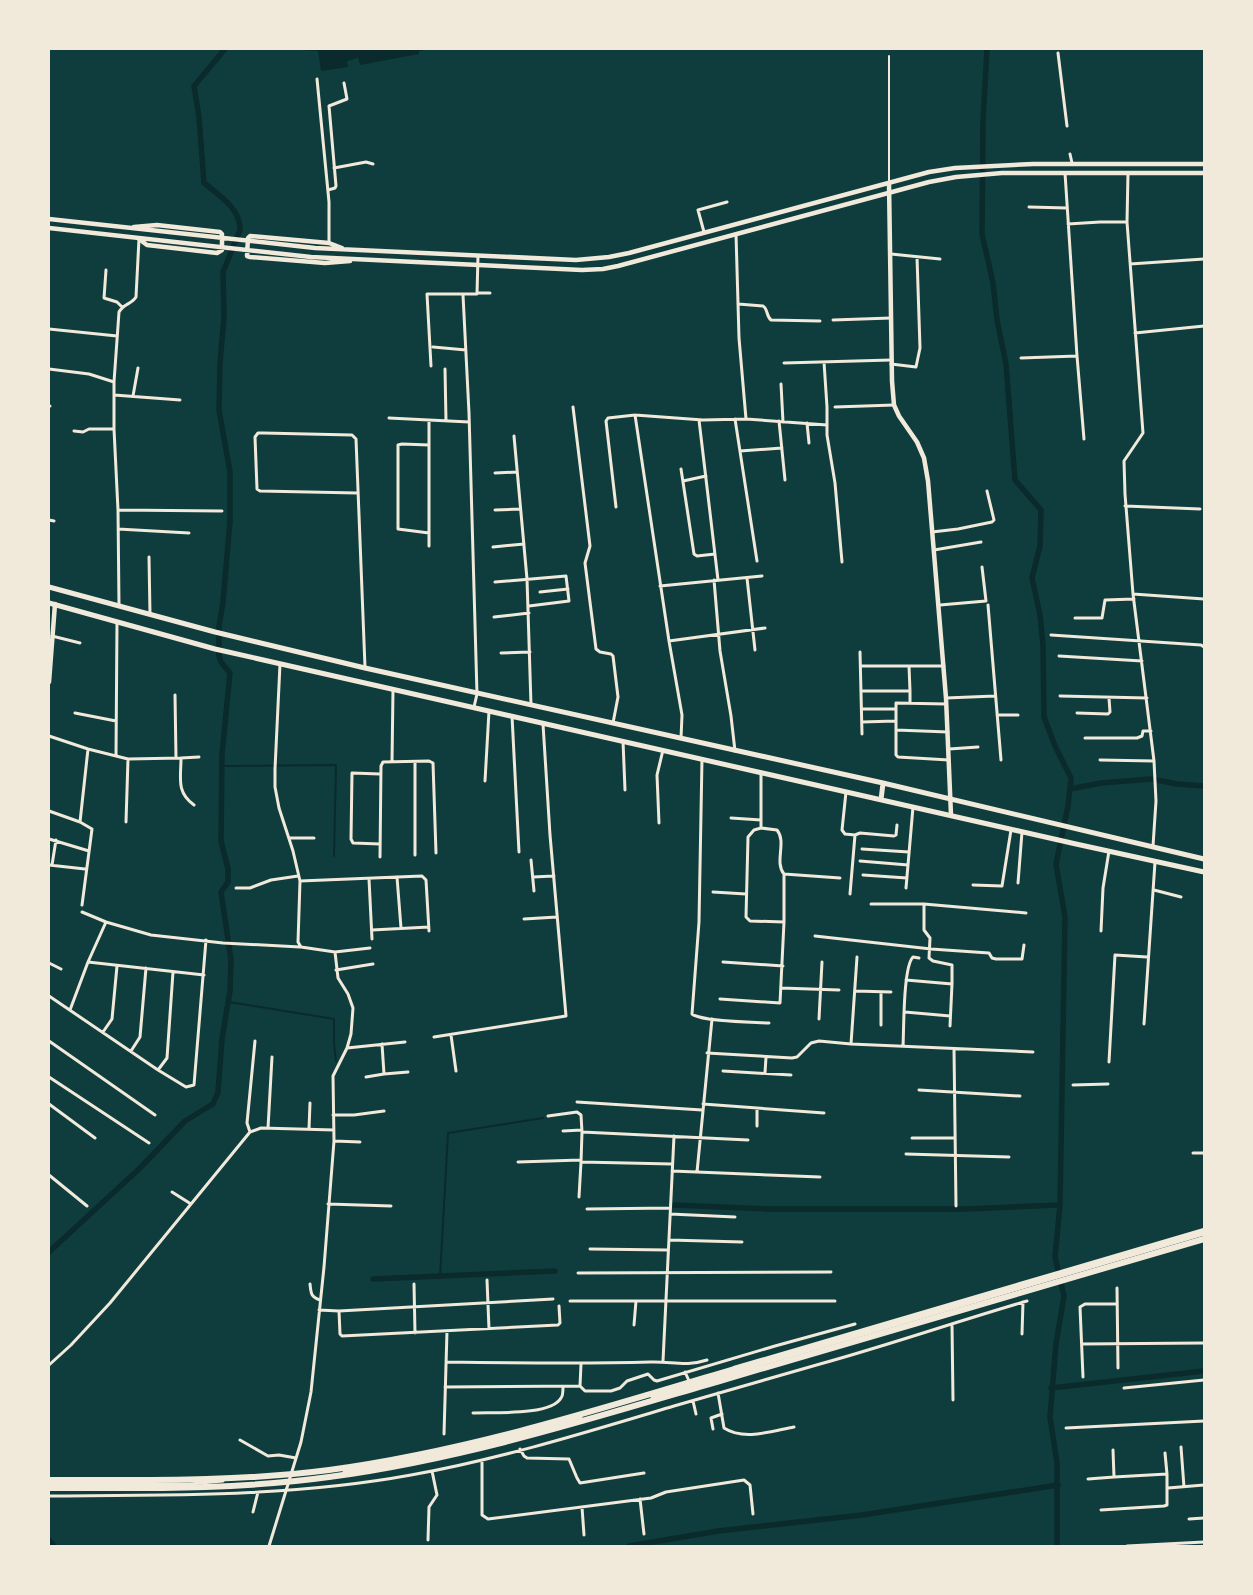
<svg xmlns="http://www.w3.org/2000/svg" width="1253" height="1595" viewBox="0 0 1253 1595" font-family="'Open Sans',sans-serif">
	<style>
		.water { fill: #0a2a2b }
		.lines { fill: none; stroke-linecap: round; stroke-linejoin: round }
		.stream { stroke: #0a2a2b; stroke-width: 2 }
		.canal { stroke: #0a2a2b; stroke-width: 5.5 }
		.service { stroke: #f1e9da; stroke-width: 2 }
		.minor { stroke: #f1e9da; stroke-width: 3 }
		.tertiary { stroke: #f1e9da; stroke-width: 4.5 }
		.secondary { stroke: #f1e9da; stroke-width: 4.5 }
		.primary { stroke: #f1e9da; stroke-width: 5 }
		.motorway { stroke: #f1e9da; stroke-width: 6 }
	</style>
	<rect width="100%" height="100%" fill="#0f3d3e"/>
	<path class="water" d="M 301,49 L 434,49 L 419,51 L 419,54 L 360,65 L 358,58 L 347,61 L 348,67 L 321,71 L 318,51 L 301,50 Z"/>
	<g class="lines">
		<path class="stream" d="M 222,766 L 336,765 L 334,856
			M 229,1002 L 334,1019 L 334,1044 L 336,1061
			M 440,1277 L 448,1133 L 543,1118"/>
		<path class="canal" d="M 987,49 L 983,120 L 982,234 L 993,283 L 997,320 L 1006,364 L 1015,480 L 1041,510 L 1040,546 L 1032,578 L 1040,615 L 1043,645 L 1044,717 L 1055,746 L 1071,778 L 1068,806 L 1056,864 L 1065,917 L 1060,1205 L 1055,1257 L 1064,1296 L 1056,1344 L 1050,1417 L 1057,1463 L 1057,1546
			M 1070,789 L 1101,783 L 1151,779 L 1177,784 L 1204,786
			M 674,1205 L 767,1209 L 966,1209 L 1060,1205
			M 49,1252 L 140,1168 L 185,1121 L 213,1104 L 218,1092 L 222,1039 L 230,991 L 231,960 L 221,892 L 228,882 L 228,869 L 221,841 L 222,754 L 230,673 L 221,662 L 219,656 L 219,626 L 223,602 L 230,521 L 230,472 L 219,410 L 220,363 L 224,317 L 223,272 L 240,230 C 241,209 219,195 204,183 L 199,117 L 194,86 L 225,49
			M 373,1279 L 555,1271
			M 1051,1388 L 1204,1371
			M 49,1540 L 54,1546
			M 629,1546 L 718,1531 L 862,1515 L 1058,1485"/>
		<path class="service" d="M 889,56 L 889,183"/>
		<path class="minor" d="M 1058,53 L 1067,126
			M 317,79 L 329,202 L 329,243
			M 1070,154 L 1072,163
			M 334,168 L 366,162 L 373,164
			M 1065,173 L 1077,356 L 1084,439
			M 1128,173 L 1127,222 L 1143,433 L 1124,461 L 1125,494 L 1133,594 L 1154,761 L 1156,801 L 1153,846
			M 328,190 L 335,188 L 336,186 L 329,106 L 347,99 L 344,83
			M 1029,207 L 1067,208
			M 1068,224 L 1100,222 L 1127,222
			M 704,232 L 698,210 L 727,202
			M 736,234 L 739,338 L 746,419
			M 891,254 L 940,259
			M 1130,264 L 1204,259
			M 106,270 L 104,298 L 117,302 L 122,307
			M 477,293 L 490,293
			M 463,295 L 469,413 L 477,694 L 474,707
			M 738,304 L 763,306 C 768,309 766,316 771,320 L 820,321
			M 833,320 L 891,318
			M 49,329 L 117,336
			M 1135,333 L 1204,326
			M 433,347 L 466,350
			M 1021,358 L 1077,356
			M 824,362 L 827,407 L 827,435 L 835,483 L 842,562
			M 784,363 L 891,360
			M 891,364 L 916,367 L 920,348 L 917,257
			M 431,366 L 427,294 L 477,294 L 478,256
			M 49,369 L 89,374 L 114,382
			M 445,369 L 446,421
			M 781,384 L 783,422
			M 114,395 L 180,400
			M 133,396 L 138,368
			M 49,406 L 50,406
			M 573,407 L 590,546 L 585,563 L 596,649 L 600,652 L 611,654 L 613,656 L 618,697 L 613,723
			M 835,407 L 894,405
			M 635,415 L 669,641 L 682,715 L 681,738
			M 389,418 L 469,422
			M 735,419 L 757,561
			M 699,420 L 718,580
			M 779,421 L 785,480
			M 807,423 L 809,443
			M 74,431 L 83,432 L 89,429 L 114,429
			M 514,436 L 527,579 L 531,705
			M 740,451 L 782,448
			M 681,469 L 694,554 L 697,556 L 715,554
			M 495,473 L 517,472
			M 683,481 L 706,476
			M 357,493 L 260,491 L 257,489 L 255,437 L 258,433 L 263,433 L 352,435 L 356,439 L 365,667
			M 1125,506 L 1200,509
			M 616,507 L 606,421 L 608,418 L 635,415 L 703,420 L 746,419 L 827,425
			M 118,510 L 222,511
			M 495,510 L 520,509
			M 49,520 L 54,521
			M 118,529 L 189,533
			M 932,532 L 958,529 L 992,522 L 994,520 L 987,491
			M 429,533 L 398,529 L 398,445 L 402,444 L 429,445
			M 429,546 L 429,420
			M 493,547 L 524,544
			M 934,550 L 981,542
			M 149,557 L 150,614
			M 747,578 L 755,650
			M 714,580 L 720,651 L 731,716 L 735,751
			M 495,582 L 566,576 L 569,601 L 529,606
			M 660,586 L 762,576
			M 540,592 L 568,589
			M 1133,594 L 1204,599
			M 940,605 L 986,601 L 982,567
			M 988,605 L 1001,760
			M 119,606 L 118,510 L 114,429 L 114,382 L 119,312 C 123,304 132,304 136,297 L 139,239
			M 494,617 L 529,613
			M 1075,618 L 1102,618 L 1105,600 L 1134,599
			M 1051,635 L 1201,645 L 1204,647
			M 52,636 L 80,643
			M 669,641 L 765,628
			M 860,652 L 862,734
			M 501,653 L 530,652
			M 1059,656 L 1142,661
			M 861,666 L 944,666
			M 861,691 L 910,691 L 909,666
			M 175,695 L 176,758
			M 1060,696 L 1147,698
			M 946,698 L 995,696
			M 910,703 L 910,691
			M 946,704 L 896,703 L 896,755 L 898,757 L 949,760
			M 862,709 L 895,709
			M 75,713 L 116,721
			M 1077,713 L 1108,714 L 1110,712 L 1109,698
			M 997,715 L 1018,715
			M 512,716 L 519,852
			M 862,722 L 895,721
			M 896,730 L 948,732
			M 49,736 L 88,749 L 128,759 L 181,758 C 181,778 176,792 194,805
			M 1085,738 L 1137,738 L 1142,736 L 1143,731 L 1151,731
			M 623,741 L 625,790
			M 949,749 L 978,747
			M 116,756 L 117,622
			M 181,758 L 199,757
			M 702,759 L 699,922 L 692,1014 C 702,1022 754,1022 769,1023
			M 1100,760 L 1154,761
			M 392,762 L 393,690
			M 415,762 L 415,855
			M 485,781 L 489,711
			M 846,792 L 842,830 L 845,834 L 855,835 L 850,894
			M 49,811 L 80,822 L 92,829 L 82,905
			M 731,818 L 761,820
			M 80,822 L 88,749
			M 126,822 L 128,759
			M 659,823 L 657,775 L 663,750
			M 761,828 L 761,772
			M 855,835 L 860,833 L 894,836 L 896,835 L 897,825
			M 289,838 L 314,838
			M 49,839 L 89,851
			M 380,844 L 353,843 L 351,839 L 352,773 L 380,774
			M 862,849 L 909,852
			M 380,857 L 381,766 L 383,762 L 429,761 L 433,763 L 436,853
			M 531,860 L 534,891
			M 860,861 L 908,865
			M 49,865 L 85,869
			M 52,865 L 56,840
			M 784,874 L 840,878
			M 863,875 L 907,878
			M 397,877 L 401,928
			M 533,877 L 554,876
			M 369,879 L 372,939
			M 300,881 L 422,876 L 426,880 L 429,931
			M 1018,883 L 1022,832
			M 973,885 L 1002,886 L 1011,830
			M 236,888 L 250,888 L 271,880 L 298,876
			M 906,888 L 913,807
			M 1154,890 L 1181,897
			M 713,892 L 746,894
			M 871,904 L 924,904 L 1026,913
			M 924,904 L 924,930 L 930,938 L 929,958 L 933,961 L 952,965 L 952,984
			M 82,912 L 106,922 L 151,935 L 223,943 L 300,947
			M 524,919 L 557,917
			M 372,930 L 429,927
			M 1101,931 L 1103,888 L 1109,851
			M 815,936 L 931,949 L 989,953 L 992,958 L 996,959 L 1022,959 L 1024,945
			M 335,952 L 370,948
			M 88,962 L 204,975
			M 723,962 L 783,966
			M 49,963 L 61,969
			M 336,970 L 373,964
			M 906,980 L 952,984 L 950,1026
			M 781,988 L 839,990
			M 855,991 L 891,992
			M 49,996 L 158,1070 L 186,1087 L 194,1085 L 206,940
			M 720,999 L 780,1003 L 784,922 L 784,874 C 774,862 787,842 777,830 L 761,828 L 754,830 L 748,837 L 746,917 L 750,921 L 784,922
			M 70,1010 L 88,962 L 106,922
			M 905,1012 L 950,1016
			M 819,1019 L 822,962
			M 1144,1024 L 1155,862
			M 881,1025 L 881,992
			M 103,1032 L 112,1019 L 117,966
			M 451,1035 L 456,1071
			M 434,1037 L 566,1016 L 550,835 L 543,724
			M 49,1041 L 155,1115
			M 851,1044 L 857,957
			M 903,1046 C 904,1030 903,967 913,957 L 919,958
			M 347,1048 L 405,1042
			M 954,1049 L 956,1206
			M 131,1051 L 140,1037 L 146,968
			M 707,1053 L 792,1058 L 797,1057 L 811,1043 L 819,1041 L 851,1044 L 1033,1052
			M 1109,1062 L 1115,955 L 1147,957
			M 158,1070 L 167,1058 L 173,972
			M 723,1071 L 791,1075
			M 765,1073 L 766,1057
			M 384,1074 L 408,1072
			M 49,1077 L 149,1143
			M 366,1077 L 384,1074 L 382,1044
			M 1073,1085 L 1108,1084
			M 919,1090 L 1020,1096
			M 577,1102 L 702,1110
			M 49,1104 L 95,1138
			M 703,1104 L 824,1113
			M 333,1115 L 354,1115 L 384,1111
			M 548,1116 L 577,1112 L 581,1115 L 582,1132 L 581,1162
			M 757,1126 L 757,1108
			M 268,1128 L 272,1057
			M 309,1129 L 310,1103
			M 563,1131 L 582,1130
			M 250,1132 L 247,1123 L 255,1041
			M 582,1132 L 748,1140
			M 912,1138 L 955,1138
			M 334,1141 L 360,1142
			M 1193,1153 L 1204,1153
			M 906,1154 L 1009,1157
			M 518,1162 L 581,1160
			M 672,1171 L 820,1177
			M 697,1172 L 712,1019
			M 49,1175 L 87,1206
			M 172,1192 L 191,1204
			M 579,1197 L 581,1162 L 672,1164
			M 328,1204 L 391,1206
			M 587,1209 L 670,1208
			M 670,1214 L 735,1217
			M 669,1240 L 742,1242
			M 590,1249 L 668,1250
			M 578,1273 L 831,1272
			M 487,1280 L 489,1329
			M 310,1284 C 311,1294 311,1297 320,1300
			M 414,1284 L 415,1333
			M 1117,1288 L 1118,1368
			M 570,1301 L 636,1301
			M 319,1310 L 339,1311 L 553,1299
			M 339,1311 L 340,1334 L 342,1336 L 558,1325 L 560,1323 L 559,1306
			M 952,1324 L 953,1400
			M 634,1325 L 636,1301 L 835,1301
			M 1022,1334 L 1023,1302
			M 1082,1344 L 1204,1343
			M 663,1361 L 674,1136
			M 446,1362 C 514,1363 582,1364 650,1362 C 671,1361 686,1367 707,1360
			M 49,1365 L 71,1345 L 110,1303 L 250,1132 L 261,1128 L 334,1130
			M 685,1372 L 690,1383
			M 1083,1377 L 1080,1307 L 1085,1304 L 1116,1304
			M 580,1386 L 585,1391 L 611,1391 L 620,1388 L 627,1381 L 648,1374 L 654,1380 L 657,1381 L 775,1346 L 855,1324
			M 445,1387 L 580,1386 L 581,1364
			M 1124,1388 L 1204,1380
			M 718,1393 L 724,1428 C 744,1441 772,1431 794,1427
			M 652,1397 L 1204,1234
			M 693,1401 L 696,1414
			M 473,1413 C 492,1412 551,1416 561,1398 C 563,1396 563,1390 563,1387
			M 1066,1428 L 1204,1421
			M 713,1429 L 711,1418 L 722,1414
			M 444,1434 L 447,1331
			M 240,1440 L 268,1456 L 279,1455 L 296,1458
			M 1181,1447 L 1184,1487
			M 520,1449 L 524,1456 L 527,1458 L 569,1459 L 577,1478 L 580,1483 L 644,1473
			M 1113,1450 L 1114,1477 L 1167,1474
			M 482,1460 L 482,1515 L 488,1519 L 651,1498 L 666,1492 L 744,1480 L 750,1485 L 753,1514
			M 344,1471 C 424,1461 504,1440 581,1417
			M 1088,1479 L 1114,1477
			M 49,1484 L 190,1484 L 223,1481
			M 1168,1488 L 1204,1485
			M 49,1496 C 170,1495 291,1497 411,1475 C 500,1459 587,1432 674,1406 C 722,1392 771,1378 820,1364 C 889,1345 958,1321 1027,1301
			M 640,1499 L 644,1534
			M 582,1507 L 584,1535
			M 1101,1510 L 1164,1506 L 1167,1505 L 1167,1474 L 1165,1453
			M 253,1512 L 258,1492
			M 1189,1519 L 1204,1518
			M 428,1540 L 429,1507 L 437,1495 L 432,1471
			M 269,1546 L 301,1442 L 311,1392 L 324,1267 L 334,1141 L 333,1076 L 347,1048 L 351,1034 L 353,1008 L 348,994 L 338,978 L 335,952 L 301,947 L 298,942 L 300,881 L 293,851 L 279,808 L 275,787 L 275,769 L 280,664
			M 1127,1546 L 1204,1542"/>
		<path class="tertiary" d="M 889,183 L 892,381 L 894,405 L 899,416 L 917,442 L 924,458 L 928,481 L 946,698 L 951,815
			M 49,682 L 55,604"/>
		<path class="secondary" d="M 49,219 L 315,248 L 576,260 L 609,257 L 629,253 L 929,172 L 955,168 L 1033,164 L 1204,164
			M 134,227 L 157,225 L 220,232 L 222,234 L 222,250 L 217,253 L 147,245 L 139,239
			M 49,228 L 311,257 L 582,270 L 603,269 L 618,266 L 929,182 L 956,177 L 1002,173 L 1204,173
			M 342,248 L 329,243 L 250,236 L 248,238 L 247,256 L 250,257 L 325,263 L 350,261"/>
		<path class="primary" d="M 49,587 L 215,632 L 365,668 L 883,783 L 1204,859
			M 49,603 L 215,649 L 1076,844 L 1204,872
			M 881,800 L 883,783"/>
		<path class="motorway" d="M 49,1480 C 142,1480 236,1482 329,1470 C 468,1451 601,1409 734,1369 C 891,1323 1048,1277 1204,1231
			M 49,1488 C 142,1488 236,1490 329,1477 C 464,1459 593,1418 723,1380 C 883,1333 1044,1286 1204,1239"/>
	</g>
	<rect width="1253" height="1595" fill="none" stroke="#f1e9da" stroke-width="100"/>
</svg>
